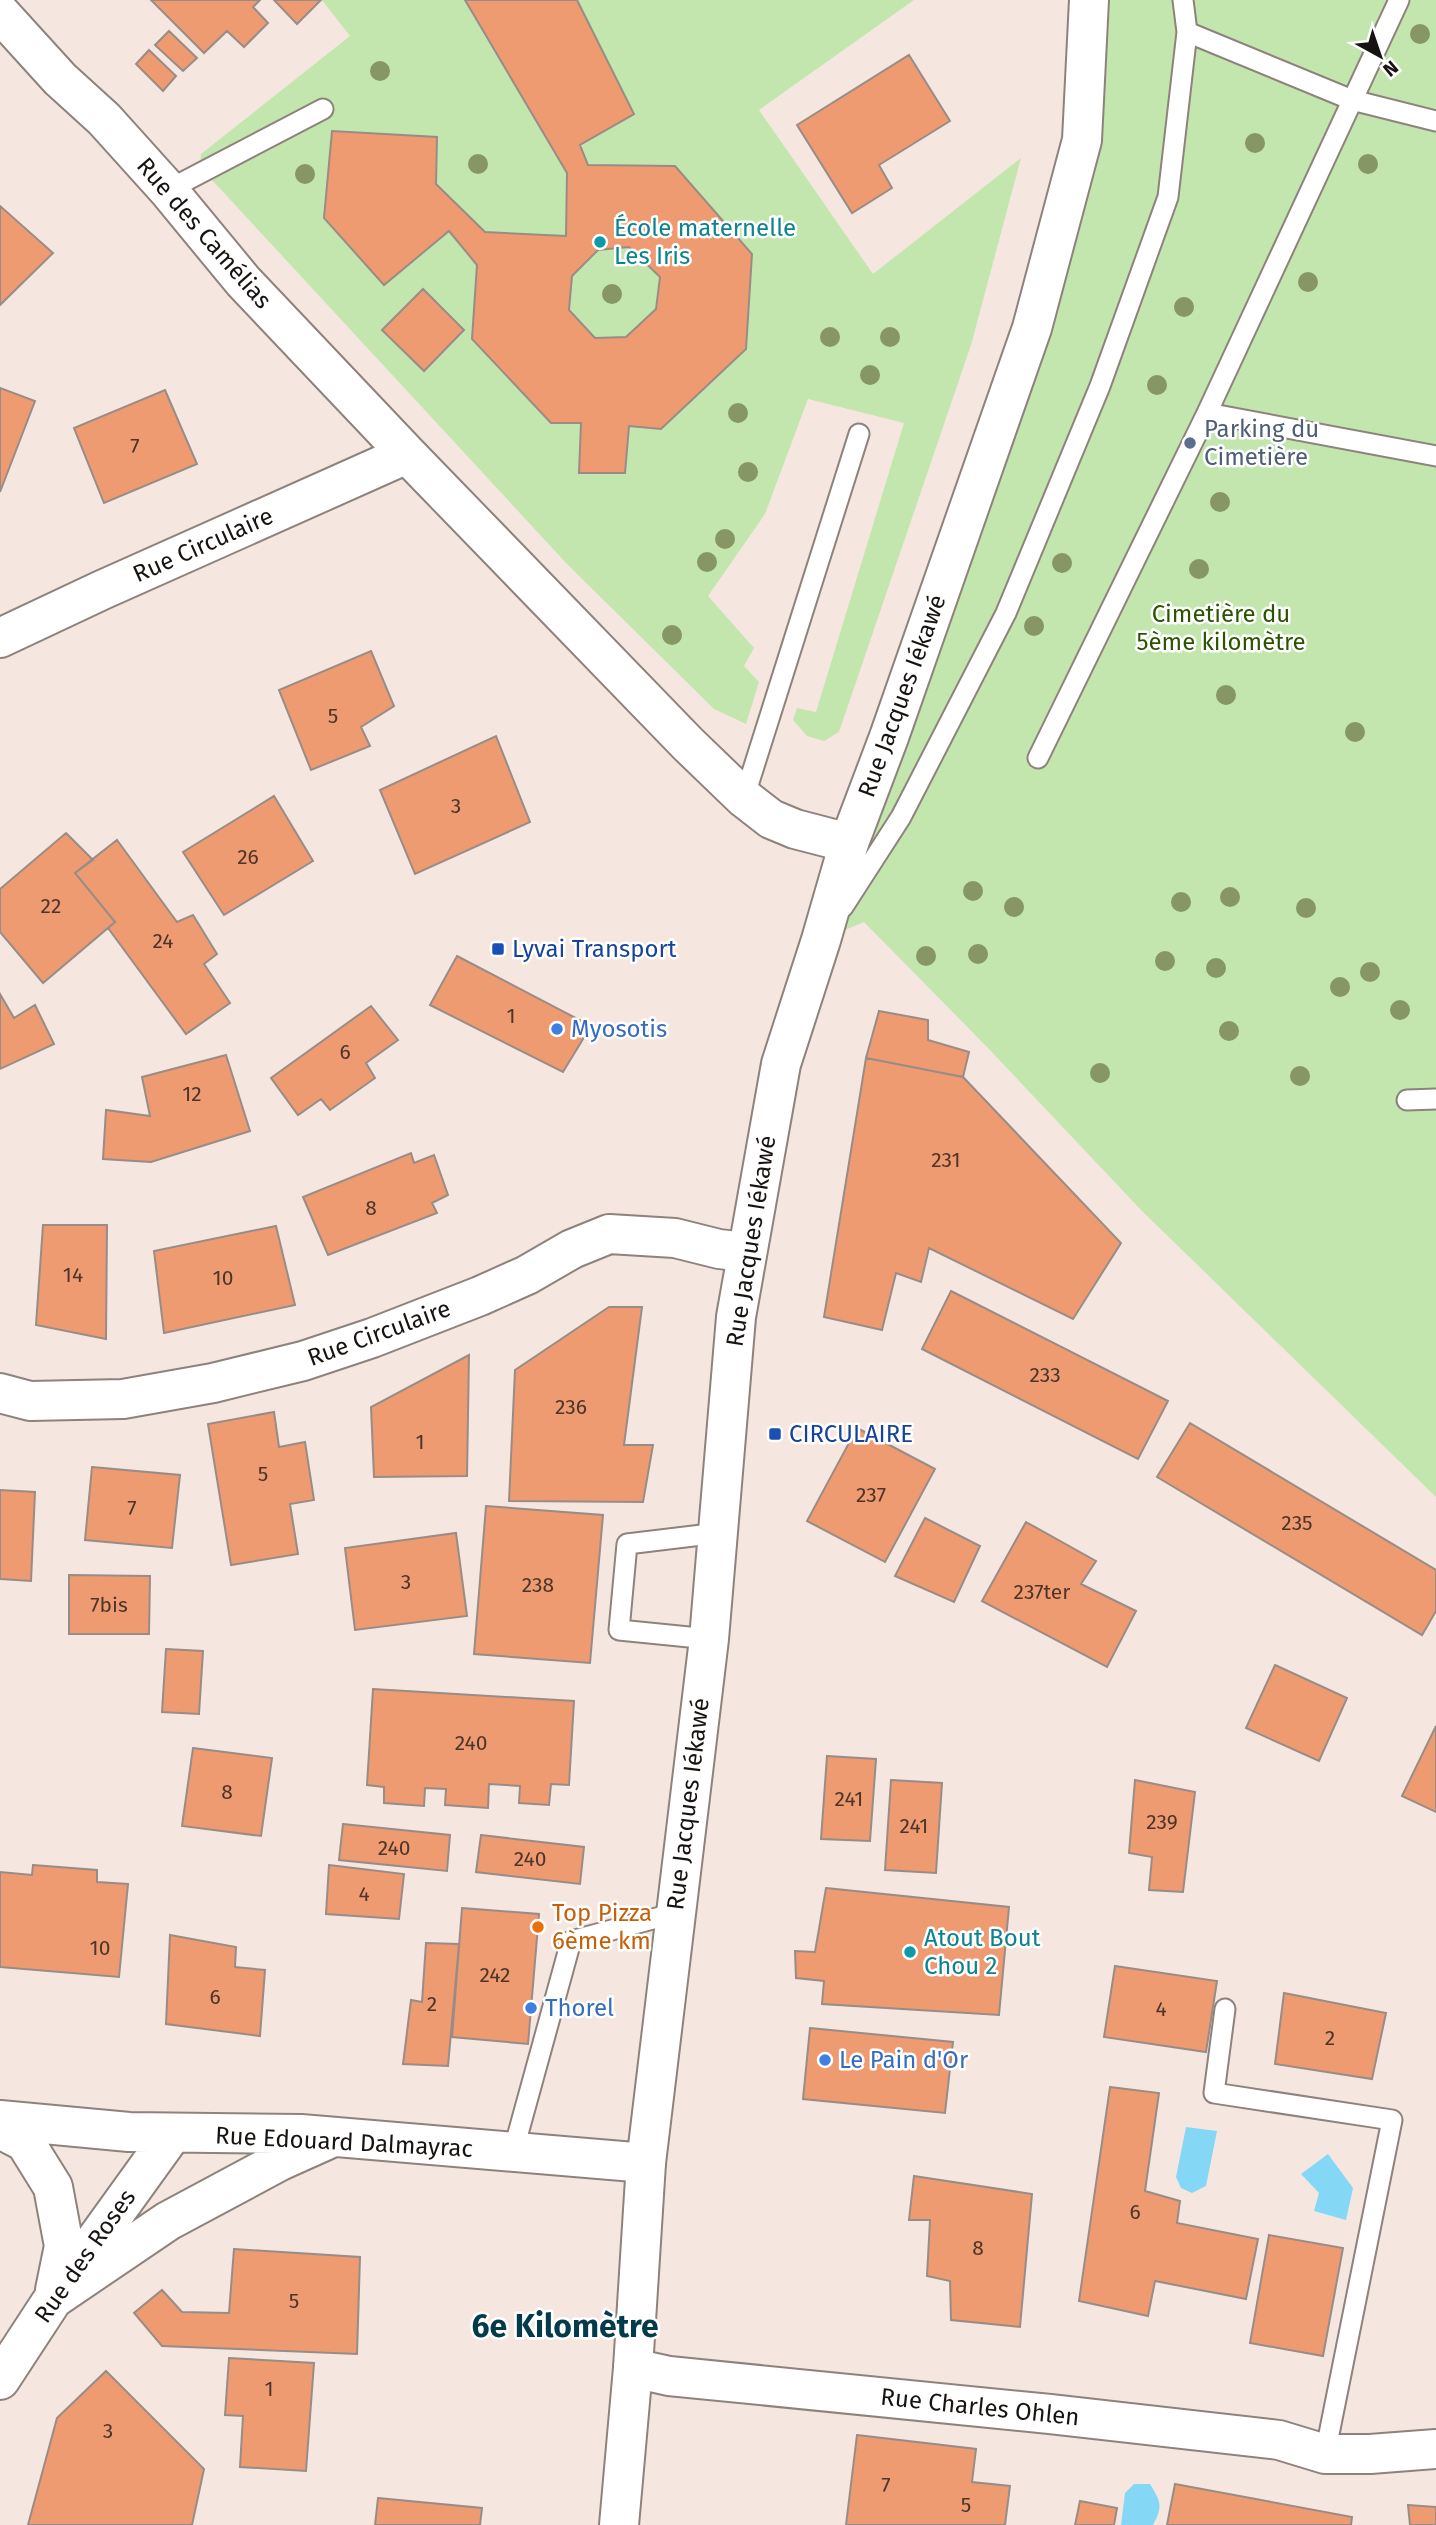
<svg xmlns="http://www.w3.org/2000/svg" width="1436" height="2525" viewBox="0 0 1436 2525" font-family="'Fira Sans',sans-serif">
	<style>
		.green { fill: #c3e6ae }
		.water { fill: #85d7f6 }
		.building { fill: #ee9b72; stroke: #998c86; stroke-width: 2; fill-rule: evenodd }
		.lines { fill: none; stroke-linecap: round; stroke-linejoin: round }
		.service-casing { stroke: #8e827c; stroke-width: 23 }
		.minor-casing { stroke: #8e827c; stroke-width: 42 }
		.primary-casing { stroke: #8e827c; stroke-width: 42 }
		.service { stroke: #fff; stroke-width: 19 }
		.minor { stroke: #fff; stroke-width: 38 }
		.primary { stroke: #fff; stroke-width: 38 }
		.tree { fill: #869665 }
		.culture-dot { fill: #0f9aa8; stroke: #fff; stroke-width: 2.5 }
		.service-dot { fill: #5c6f8a; stroke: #fff; stroke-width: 2.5 }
		.transit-dot { fill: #1a4fb4; stroke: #fff; stroke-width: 2.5 }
		.shop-dot { fill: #3f7fe0; stroke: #fff; stroke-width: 2.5 }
		.food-dot { fill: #e8710a; stroke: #fff; stroke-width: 2.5 }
		.labels { text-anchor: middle; stroke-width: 5; stroke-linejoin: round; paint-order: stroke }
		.number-label { font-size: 21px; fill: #4d3529 }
		.culture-label { font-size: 24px; fill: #0d838f; stroke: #fff; text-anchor: start }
		.street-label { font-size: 24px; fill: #171311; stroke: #fff }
		.service-label { font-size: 24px; fill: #4e5e75; stroke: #fff; text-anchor: start }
		.park-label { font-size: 24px; fill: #2b5400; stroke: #fff }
		.transit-label { font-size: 24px; fill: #164399; stroke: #fff; text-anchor: start }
		.shop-label { font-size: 24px; fill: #366cbe; stroke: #fff; text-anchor: start }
		.food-label { font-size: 24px; fill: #c56008; stroke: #fff; text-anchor: start }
		.district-label { font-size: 32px; font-weight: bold; fill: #033b4b; stroke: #fff }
	</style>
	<rect width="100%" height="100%" fill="#f5e7e0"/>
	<path class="green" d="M 322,0 L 465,0 L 567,173 L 566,236 L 485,232 L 436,184 L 437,137 L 332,131 L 324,218 L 384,284 L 449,231 L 477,265 L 551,423 L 581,423 L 579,473 L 625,473 L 629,426 L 661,428 L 746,349 L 752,254 L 675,166 L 588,165 L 580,145 L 634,114 L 577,0 L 914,0 L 759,110 L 873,274 L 1021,158 L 971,345 L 839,732 L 824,741 L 807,736 L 793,720 L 797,708 L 816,712 L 904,423 L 808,399 L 765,514 L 708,596 L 754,648 L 744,666 L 759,682 L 746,724 L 714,709 L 567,564 L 200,167 L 201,154 L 350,36 Z
		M 1089,0 L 1436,0 L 1436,1497 L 1142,1211 L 988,1048 L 864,922 L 821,940 L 1032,328 Z
		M 629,247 L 660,277 L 656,309 L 626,337 L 595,338 L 569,310 L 572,276 L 598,250 Z"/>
	<path class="water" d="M 1186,2127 L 1217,2131 L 1206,2186 L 1192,2193 L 1181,2188 L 1176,2177 Z
		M 1328,2154 L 1353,2188 L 1346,2220 L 1314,2211 L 1319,2193 L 1301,2174 Z
		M 1134,2484 L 1150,2484 C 1161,2502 1163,2506 1153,2525 L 1121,2525 L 1125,2493 Z"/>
	<path class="building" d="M 151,0 L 260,0 L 253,7 L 268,23 L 244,47 L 227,31 L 204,53 Z
		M 274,0 L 321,0 L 297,24 Z
		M 465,0 L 577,0 L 634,114 L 580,145 L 588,165 L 675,166 L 752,254 L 746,349 L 661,429 L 629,426 L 625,473 L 579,473 L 581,423 L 551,423 L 472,339 L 477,265 L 449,231 L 384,285 L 324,218 L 332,131 L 437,137 L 436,184 L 485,232 L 566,236 L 567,173 ZM 629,247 L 660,277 L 656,309 L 626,337 L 595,338 L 569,310 L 572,276 L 598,250 Z
		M 169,31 L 197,58 L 183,71 L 155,45 Z
		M 149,50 L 176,76 L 163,91 L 136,64 Z
		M 909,55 L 950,121 L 879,165 L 892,188 L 852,213 L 797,125 Z
		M 0,206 L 53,253 L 0,305 Z
		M 423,289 L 464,330 L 424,371 L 382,330 Z
		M 0,388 L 35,401 L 0,492 Z
		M 165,390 L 197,464 L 104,503 L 74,428 Z
		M 371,651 L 394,706 L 361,727 L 370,746 L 311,770 L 279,690 Z
		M 496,736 L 530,822 L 415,874 L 380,790 Z
		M 274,796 L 313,861 L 224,915 L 183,852 Z
		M 66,833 L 93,860 L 75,873 L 115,922 L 43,983 L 0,932 L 0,889 Z
		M 117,840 L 177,922 L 193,915 L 217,954 L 204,964 L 230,1003 L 186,1034 L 108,928 L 115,922 L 75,873 Z
		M 457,956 L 591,1026 L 563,1072 L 430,1005 Z
		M 0,994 L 14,1018 L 35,1005 L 54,1044 L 0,1069 Z
		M 371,1006 L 398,1040 L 366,1063 L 375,1078 L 330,1110 L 321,1099 L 298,1115 L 271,1078 Z
		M 879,1011 L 928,1020 L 928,1040 L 969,1052 L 963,1077 L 866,1058 Z
		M 226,1055 L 250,1131 L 151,1162 L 103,1159 L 106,1110 L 150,1116 L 142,1077 Z
		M 866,1058 L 963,1077 L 1121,1243 L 1073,1319 L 929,1248 L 921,1282 L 896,1273 L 882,1330 L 824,1317 Z
		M 411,1153 L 414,1163 L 434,1155 L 448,1195 L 432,1203 L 437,1213 L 328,1255 L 303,1197 Z
		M 43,1225 L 107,1225 L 106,1339 L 36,1325 Z
		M 276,1226 L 295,1305 L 164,1333 L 154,1251 Z
		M 951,1291 L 1168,1401 L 1138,1459 L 922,1349 Z
		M 609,1307 L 642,1307 L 624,1445 L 653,1445 L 643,1502 L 509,1501 L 515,1370 Z
		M 469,1355 L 467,1476 L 374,1477 L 371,1407 Z
		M 274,1412 L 279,1447 L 305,1442 L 314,1500 L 290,1504 L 298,1554 L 231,1565 L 208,1424 Z
		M 1190,1423 L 1436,1570 L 1436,1611 L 1422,1635 L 1157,1477 Z
		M 857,1428 L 935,1469 L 885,1562 L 807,1521 Z
		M 92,1467 L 180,1475 L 172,1548 L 85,1540 Z
		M 0,1490 L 35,1492 L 31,1581 L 0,1579 Z
		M 486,1506 L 603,1515 L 590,1663 L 474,1654 Z
		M 925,1518 L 980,1546 L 954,1602 L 895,1576 Z
		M 1026,1522 L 1096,1561 L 1081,1584 L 1136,1611 L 1107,1667 L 982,1601 Z
		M 456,1533 L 467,1616 L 355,1630 L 345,1548 Z
		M 69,1575 L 150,1576 L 149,1634 L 69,1634 Z
		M 166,1649 L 203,1651 L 199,1714 L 162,1712 Z
		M 1275,1665 L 1347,1698 L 1319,1761 L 1246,1728 Z
		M 373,1689 L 574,1701 L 569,1785 L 551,1784 L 549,1805 L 519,1803 L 520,1786 L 489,1784 L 488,1808 L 445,1805 L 446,1789 L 425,1788 L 424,1806 L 384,1803 L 384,1787 L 367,1785 Z
		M 1436,1726 L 1436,1812 L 1402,1796 Z
		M 193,1748 L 272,1758 L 261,1836 L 182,1826 Z
		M 827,1756 L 876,1759 L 870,1841 L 821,1839 Z
		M 891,1780 L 942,1783 L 936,1873 L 885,1870 Z
		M 1135,1780 L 1195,1792 L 1183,1892 L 1149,1890 L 1152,1857 L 1129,1853 Z
		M 343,1824 L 450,1835 L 447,1871 L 339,1860 Z
		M 481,1835 L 584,1847 L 580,1884 L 476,1872 Z
		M 33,1865 L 97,1870 L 97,1882 L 128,1884 L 119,1977 L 0,1967 L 0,1872 L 32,1875 Z
		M 329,1865 L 404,1874 L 399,1919 L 326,1914 Z
		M 826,1888 L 1009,1907 L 999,2015 L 822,2004 L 824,1981 L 796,1978 L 795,1951 L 815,1952 Z
		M 462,1908 L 539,1914 L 528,2044 L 452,2037 Z
		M 170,1935 L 236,1947 L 235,1967 L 265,1970 L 260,2036 L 166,2024 Z
		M 426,1943 L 459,1944 L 448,2066 L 403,2064 L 411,2000 L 422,2002 Z
		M 1115,1966 L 1217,1981 L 1206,2052 L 1104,2037 Z
		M 1284,1993 L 1386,2013 L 1372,2079 L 1275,2064 Z
		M 810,2028 L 953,2042 L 945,2113 L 803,2099 Z
		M 1110,2087 L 1159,2093 L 1145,2191 L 1180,2201 L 1177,2223 L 1258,2239 L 1246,2299 L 1155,2281 L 1148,2316 L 1079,2301 Z
		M 914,2176 L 1032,2194 L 1020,2327 L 951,2320 L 950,2281 L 927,2276 L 930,2220 L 909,2220 Z
		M 1269,2235 L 1343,2248 L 1323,2356 L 1250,2343 Z
		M 234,2249 L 360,2257 L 357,2354 L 162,2346 L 134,2313 L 162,2290 L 182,2312 L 229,2313 Z
		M 229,2358 L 314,2363 L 306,2471 L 240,2467 L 243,2416 L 225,2415 Z
		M 106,2371 L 204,2469 L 192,2525 L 28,2525 L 57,2418 Z
		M 857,2435 L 976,2449 L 972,2482 L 1010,2486 L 1005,2525 L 846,2525 Z
		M 1175,2484 L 1352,2517 L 1351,2525 L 1167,2525 Z
		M 378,2498 L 482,2508 L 480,2525 L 375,2525 Z
		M 1080,2501 L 1117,2508 L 1114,2525 L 1075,2525 Z
		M 1408,2505 L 1436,2507 L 1436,2525 L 1410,2525 Z"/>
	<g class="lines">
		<defs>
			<path id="service" d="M 1183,0 L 1187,32 L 1352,100 L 1436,121
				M 168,190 L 323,109
				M 1207,413 L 1436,456
				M 1038,758 L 1207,413 L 1399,0
				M 744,798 L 859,434
				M 843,907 L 901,817 L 1006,613 L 1100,386 L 1168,197 L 1187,32
				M 1407,1100 L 1436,1099
				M 709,1639 L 619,1630 L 627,1544 L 718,1533
				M 1225,2009 L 1214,2093 L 1392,2120 L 1325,2454
				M 513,2152 L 571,1941 L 675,1913"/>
			<path id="minor" d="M 0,13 L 60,79 L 104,119 L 168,190 L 243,281 L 407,454 L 688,744 L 744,798 L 771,819 L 795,829 L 849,843
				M 0,638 L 102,590 L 407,454
				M 0,1393 L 30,1401 L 123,1399 L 213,1383 L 303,1361 L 372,1338 L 480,1296 L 527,1275 L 572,1249 L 609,1234 L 675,1238 L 719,1249 L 746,1252
				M 0,2120 L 129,2132 L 301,2134 L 646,2163
				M 0,2129 L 25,2142 L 53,2187 L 64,2246 L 55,2290
				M 53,2299 L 168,2221 L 280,2161 L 329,2139
				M 633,2368 L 669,2376 L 1050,2414 L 1279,2440 L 1325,2454 L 1370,2454 L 1436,2449
				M 0,2380 L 53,2299 L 172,2134"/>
			<path id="primary" d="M 619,2525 L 633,2368 L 646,2163 L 709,1639 L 736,1317 L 781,1064 L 821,940 L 849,843 L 889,737 L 1032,328 L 1082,140 L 1089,0"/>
		</defs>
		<use href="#service" class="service-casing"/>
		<use href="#minor" class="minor-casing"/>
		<use href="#primary" class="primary-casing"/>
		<use href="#service" class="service"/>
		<use href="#minor" class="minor"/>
		<use href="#primary" class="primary"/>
	</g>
	<g class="tree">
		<circle cx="1420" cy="34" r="10"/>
		<circle cx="380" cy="71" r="10"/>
		<circle cx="1255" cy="143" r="10"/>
		<circle cx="478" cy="164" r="10"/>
		<circle cx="1368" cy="164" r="10"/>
		<circle cx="305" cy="174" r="10"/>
		<circle cx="1308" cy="282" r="10"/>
		<circle cx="612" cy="294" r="10"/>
		<circle cx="1184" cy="307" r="10"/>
		<circle cx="830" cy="337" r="10"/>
		<circle cx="890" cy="337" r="10"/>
		<circle cx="870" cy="375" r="10"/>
		<circle cx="1157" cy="385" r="10"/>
		<circle cx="738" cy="413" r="10"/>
		<circle cx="748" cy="472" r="10"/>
		<circle cx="1220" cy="502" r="10"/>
		<circle cx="725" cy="539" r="10"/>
		<circle cx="707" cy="562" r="10"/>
		<circle cx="1062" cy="563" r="10"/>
		<circle cx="1199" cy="569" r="10"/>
		<circle cx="1034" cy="626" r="10"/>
		<circle cx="672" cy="635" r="10"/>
		<circle cx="1226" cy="695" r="10"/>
		<circle cx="1355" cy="732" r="10"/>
		<circle cx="973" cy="891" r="10"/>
		<circle cx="1230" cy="897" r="10"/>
		<circle cx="1181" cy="902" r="10"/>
		<circle cx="1014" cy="907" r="10"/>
		<circle cx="1306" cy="908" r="10"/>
		<circle cx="978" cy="954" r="10"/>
		<circle cx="926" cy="956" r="10"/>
		<circle cx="1165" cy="961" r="10"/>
		<circle cx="1216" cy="968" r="10"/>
		<circle cx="1370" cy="972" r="10"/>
		<circle cx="1340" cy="987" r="10"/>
		<circle cx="1400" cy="1010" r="10"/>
		<circle cx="1229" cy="1031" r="10"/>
		<circle cx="1100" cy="1073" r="10"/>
		<circle cx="1300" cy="1076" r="10"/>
	</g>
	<g class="culture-dot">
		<circle cx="600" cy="242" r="7"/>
		<circle cx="910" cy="1952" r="7"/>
	</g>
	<circle class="service-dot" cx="1190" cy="443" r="7"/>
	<g class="transit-dot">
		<rect x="491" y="942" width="14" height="14" rx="3.5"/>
		<rect x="768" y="1427" width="14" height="14" rx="3.5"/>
	</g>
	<g class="shop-dot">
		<circle cx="557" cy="1029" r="7"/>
		<circle cx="531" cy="2008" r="7"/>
		<circle cx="825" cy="2060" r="7"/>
	</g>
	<circle class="food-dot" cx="538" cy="1927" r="7"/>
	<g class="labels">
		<g class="number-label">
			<text x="135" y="453">7</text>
			<text x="333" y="723">5</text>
			<text x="456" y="813">3</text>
			<text x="248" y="864">26</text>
			<text x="51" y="913">22</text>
			<text x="163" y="948">24</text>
			<text x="511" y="1023">1</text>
			<text x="345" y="1059">6</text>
			<text x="192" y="1101">12</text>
			<text x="946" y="1167">231</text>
			<text x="371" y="1215">8</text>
			<text x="73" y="1282">14</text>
			<text x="223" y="1285">10</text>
			<text x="1045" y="1382">233</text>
			<text x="571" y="1414">236</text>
			<text x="420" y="1449">1</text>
			<text x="263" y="1481">5</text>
			<text x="871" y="1502">237</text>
			<text x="132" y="1515">7</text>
			<text x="1297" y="1530">235</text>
			<text x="406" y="1589">3</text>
			<text x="538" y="1592">238</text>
			<text x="1042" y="1599">237ter</text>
			<text x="109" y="1612">7bis</text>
			<text x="471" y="1750">240</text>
			<text x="227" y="1799">8</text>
			<text x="849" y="1806">241</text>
			<text x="1162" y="1829">239</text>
			<text x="914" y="1833">241</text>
			<text x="394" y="1855">240</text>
			<text x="530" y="1866">240</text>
			<text x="364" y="1901">4</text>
			<text x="100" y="1955">10</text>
			<text x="495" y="1982">242</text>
			<text x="215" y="2004">6</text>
			<text x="432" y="2011">2</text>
			<text x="1161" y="2016">4</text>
			<text x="1330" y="2045">2</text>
			<text x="1135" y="2219">6</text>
			<text x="978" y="2255">8</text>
			<text x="294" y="2308">5</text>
			<text x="269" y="2396">1</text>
			<text x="108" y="2438">3</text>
			<text x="886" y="2492">7</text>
			<text x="966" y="2512">5</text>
		</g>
		<g class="culture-label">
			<text x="614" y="236">École maternelle<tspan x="614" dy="28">Les Iris</tspan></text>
			<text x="924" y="1946">Atout Bout<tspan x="924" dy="28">Chou 2</tspan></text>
		</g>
		<g class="street-label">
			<text transform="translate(204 233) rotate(49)" y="8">Rue des Camélias</text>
			<text transform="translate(203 545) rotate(-24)" y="8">Rue Circulaire</text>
			<text transform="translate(902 696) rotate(-70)" y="8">Rue Jacques Iékawé</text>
			<text transform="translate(751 1241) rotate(-81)" y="8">Rue Jacques Iékawé</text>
			<text transform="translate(379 1333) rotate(-20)" y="8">Rue Circulaire</text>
			<text transform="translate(688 1804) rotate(-83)" y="8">Rue Jacques Iékawé</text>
			<text transform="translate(344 2142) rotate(3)" y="8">Rue Edouard Dalmayrac</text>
			<text transform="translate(85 2256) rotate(-55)" y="8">Rue des Roses</text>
			<text transform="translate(980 2407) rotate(6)" y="8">Rue Charles Ohlen</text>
		</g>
		<g class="service-label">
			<text x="1204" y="437">Parking du<tspan x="1204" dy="28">Cimetière</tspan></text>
		</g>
		<g class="park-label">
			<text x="1221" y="622">Cimetière du<tspan x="1221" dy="28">5ème kilomètre</tspan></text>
		</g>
		<g class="transit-label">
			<text x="512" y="957">Lyvai Transport</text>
			<text x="789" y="1442">CIRCULAIRE</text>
		</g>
		<g class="shop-label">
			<text x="571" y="1037">Myosotis</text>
			<text x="545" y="2016">Thorel</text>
			<text x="839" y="2068">Le Pain d'Or</text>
		</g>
		<g class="food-label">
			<text x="552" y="1921">Top Pizza<tspan x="552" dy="28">6ème km</tspan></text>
		</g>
		<g class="district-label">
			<text x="565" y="2337">6e Kilomètre</text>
		</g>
	</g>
	<g transform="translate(1380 56) rotate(140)" stroke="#ffffff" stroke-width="5" paint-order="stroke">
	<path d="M0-5L12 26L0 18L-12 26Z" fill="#171311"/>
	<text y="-10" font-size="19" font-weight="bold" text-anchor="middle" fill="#171311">N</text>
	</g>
</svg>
